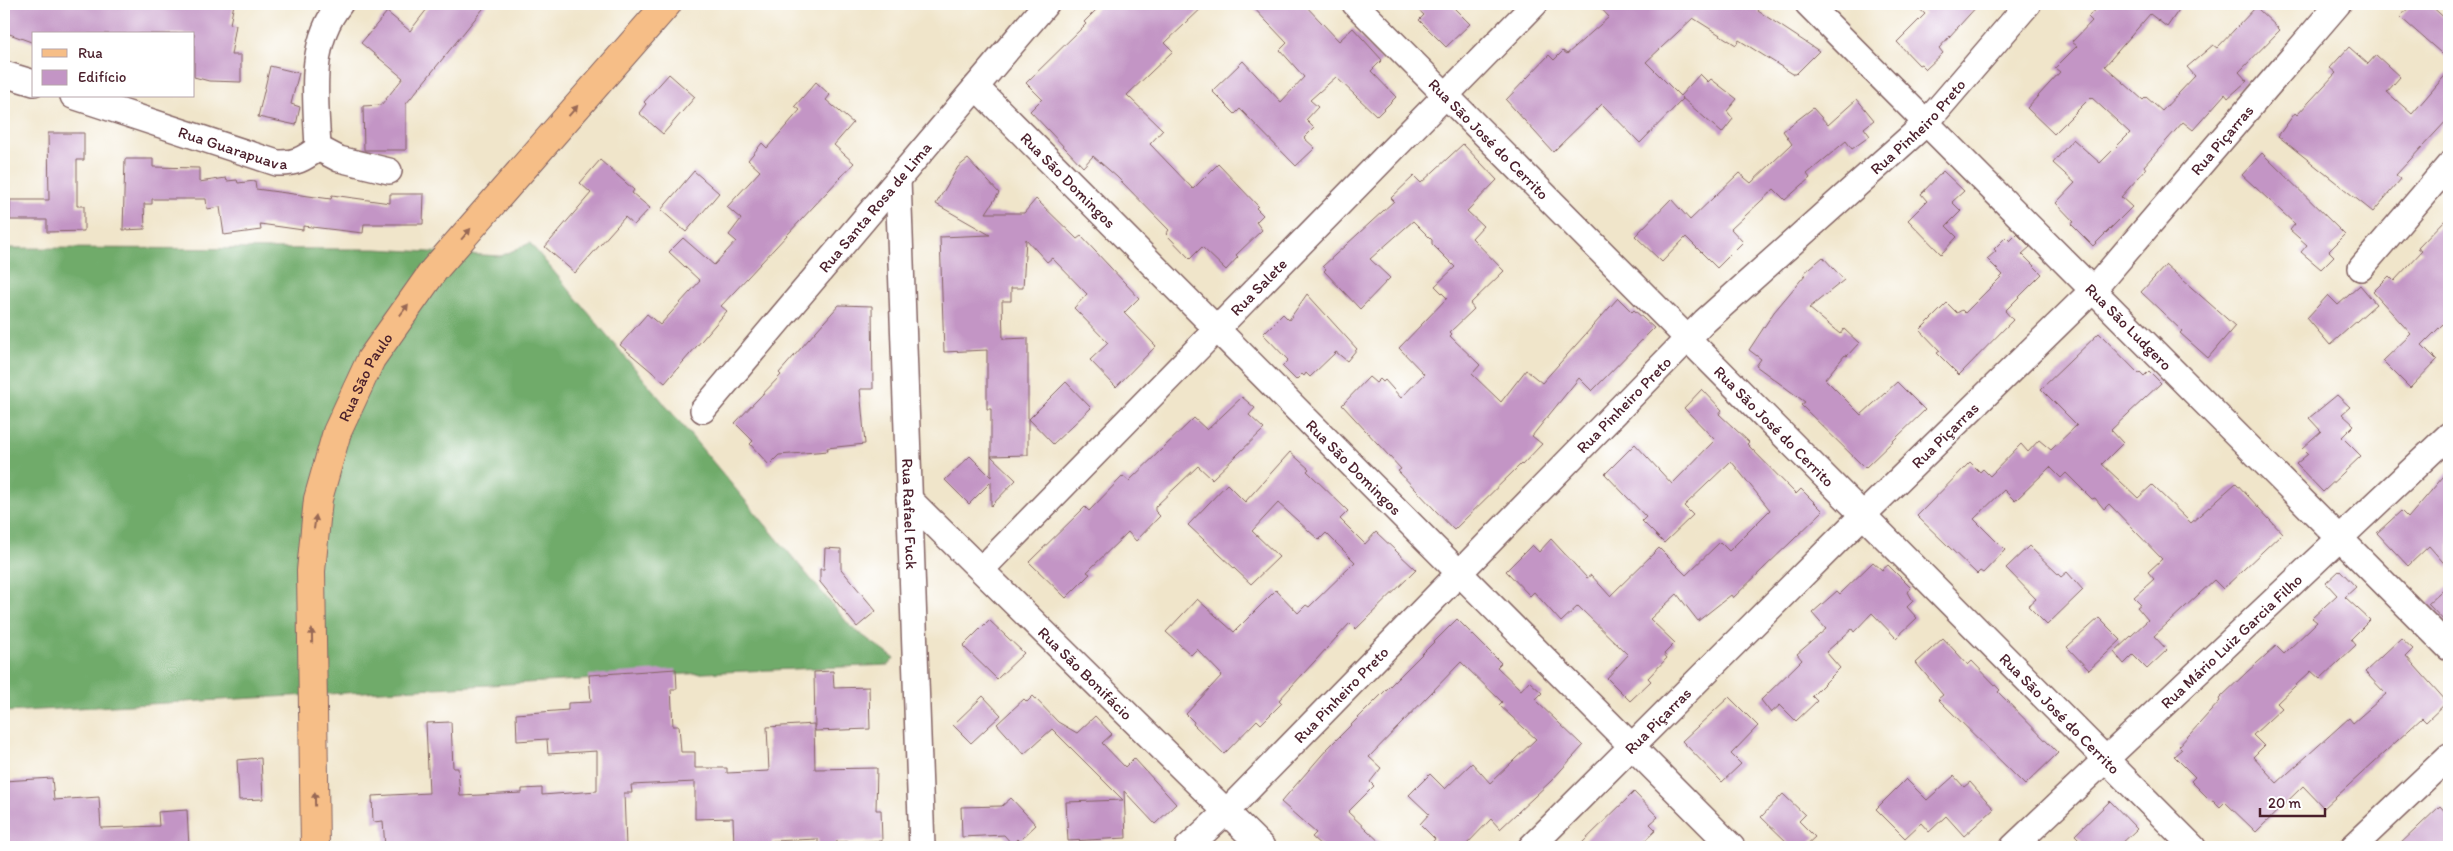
<svg xmlns="http://www.w3.org/2000/svg" width="2453" height="851" viewBox="0 0 2453 851" font-family="Itim,sans-serif">
	<style>
		.forest { fill: #6fab6b; stroke: #5c654b }
		.building { fill: #c395c5 }
		.lines { fill: none; stroke-linecap: round; stroke-linejoin: round }
		.minor-casing { stroke: #846463; stroke-width: 28 }
		.primary-casing { stroke: #846463; stroke-width: 30 }
		.minor { stroke: #fff; stroke-width: 25 }
		.primary { stroke: #f6be87; stroke-width: 28 }
		.oneway { fill: #976754 }
		.labels { text-anchor: middle; stroke-width: 5; stroke-linejoin: round; paint-order: stroke }
		.street-label { font-size: 16px; fill: #4a1f2b; stroke: #fff }
	</style>
	<rect width="100%" height="100%" fill="#fff"/>
	<filter id="ink" filterUnits="userSpaceOnUse"><feTurbulence type="fractalNoise" baseFrequency=".02" numOctaves="2"/><feDisplacementMap in="SourceGraphic" scale="10" xChannelSelector="R" yChannelSelector="G"/><feConvolveMatrix kernelMatrix="1 2 1 2 8 2 1 2 1" color-interpolation-filters="sRGB"/></filter>
	<filter id="wash" filterUnits="userSpaceOnUse"><feTurbulence type="fractalNoise" baseFrequency=".0096" numOctaves="4" result="noise"/><feDisplacementMap in="SourceGraphic" scale="20" xChannelSelector="R" yChannelSelector="G"/><feGaussianBlur stdDeviation="1.12" result="paint"/><feColorMatrix in="noise" values="0 0 0 0 0 0 0 0 0 0 0 0 0 0 0 0 0 1.4 0 .05"/><feComposite in="paint" operator="in"/></filter>
	<g filter="url(#wash)">
		<rect width="100%" height="100%" fill="#f0e5ca"/>
		<path class="forest" d="M 530,243 L 851,627 L 894,658 L 889,665 L 723,672 L 4,712 L 4,248 L 376,249 L 501,256 Z"/>
		<g id="blocks">
			<path class="building" d="M 4,4 L 234,4 L 230,24 L 236,25 L 231,55 L 241,55 L 241,82 L 209,81 L 194,77 L 194,34 L 34,34 L 34,43 L 4,32 Z
				M 431,4 L 487,4 L 406,104 L 406,150 L 364,150 L 363,106 L 381,105 L 403,78 L 361,43 L 387,12 L 410,31 Z
				M 1102,4 L 1206,4 L 1165,43 L 1173,51 L 1127,95 L 1163,130 L 1150,144 L 1193,189 L 1218,164 L 1258,206 L 1256,208 L 1263,215 L 1256,222 L 1262,230 L 1236,255 L 1238,257 L 1226,270 L 1202,247 L 1190,259 L 1166,234 L 1169,230 L 1117,177 L 1093,156 L 1083,167 L 1030,111 L 1042,99 L 1026,83 L 1086,24 L 1084,22 Z
				M 1250,4 L 1304,4 L 1339,41 L 1353,28 L 1382,60 L 1371,71 L 1396,97 L 1377,116 L 1336,77 L 1310,100 L 1318,107 L 1306,120 L 1314,128 L 1304,138 L 1315,148 L 1296,166 L 1240,109 L 1235,114 L 1212,91 L 1243,61 L 1281,102 L 1304,77 L 1280,50 L 1287,43 Z
				M 1412,4 L 1450,4 L 1470,24 L 1446,47 L 1419,20 L 1424,15 Z
				M 1597,4 L 1762,4 L 1758,11 L 1819,51 L 1796,74 L 1793,74 L 1739,40 L 1736,45 L 1693,18 L 1646,62 L 1680,96 L 1700,74 L 1708,82 L 1711,79 L 1737,99 L 1727,111 L 1733,119 L 1722,133 L 1681,97 L 1683,99 L 1640,143 L 1602,104 L 1553,152 L 1506,100 L 1549,55 L 1554,60 L 1563,51 L 1567,54 L 1609,17 Z
				M 1914,4 L 1979,4 L 1939,48 L 1943,53 L 1926,69 L 1921,64 L 1919,65 L 1897,42 L 1925,14 Z
				M 2100,4 L 2183,4 L 2167,27 L 2150,14 L 2105,66 L 2143,100 L 2146,97 L 2162,111 L 2195,76 L 2187,67 L 2213,45 L 2217,48 L 2256,7 L 2280,30 L 2239,72 L 2247,81 L 2228,98 L 2225,94 L 2193,130 L 2183,122 L 2144,166 L 2146,169 L 2121,197 L 2132,207 L 2093,246 L 2071,224 L 2074,222 L 2056,203 L 2075,183 L 2053,163 L 2073,139 L 2100,163 L 2130,133 L 2091,97 L 2054,134 L 2027,108 L 2060,72 L 2055,68 L 2077,46 L 2072,42 L 2092,21 L 2088,17 Z
				M 2412,4 L 2429,4 L 2449,22 L 2449,60 L 2400,17 Z
				M 2349,47 L 2368,64 L 2376,55 L 2400,77 L 2387,92 L 2412,114 L 2449,71 L 2449,118 L 2396,175 L 2401,179 L 2373,212 L 2278,136 L 2295,113 L 2297,115 L 2336,73 L 2330,68 Z
				M 270,66 L 299,73 L 291,104 L 300,107 L 296,125 L 258,117 Z
				M 669,74 L 695,97 L 663,134 L 639,113 L 646,104 L 644,102 Z
				M 816,82 L 830,95 L 826,100 L 853,123 L 834,145 L 854,163 L 721,306 L 727,311 L 665,383 L 620,345 L 647,314 L 660,325 L 700,281 L 669,252 L 683,238 L 714,265 L 736,241 L 729,235 L 741,219 L 727,207 L 760,171 L 748,160 L 762,143 L 767,148 L 800,110 L 795,106 Z
				M 1857,99 L 1874,120 L 1864,128 L 1870,136 L 1852,149 L 1846,141 L 1807,174 L 1810,178 L 1785,200 L 1774,189 L 1731,229 L 1743,242 L 1717,268 L 1686,237 L 1662,262 L 1635,236 L 1671,199 L 1690,220 L 1739,173 L 1751,183 L 1792,144 L 1783,131 L 1813,108 L 1828,125 Z
				M 48,133 L 84,133 L 84,160 L 77,160 L 77,206 L 84,206 L 84,231 L 47,232 L 47,220 L 10,220 L 10,200 L 49,200 Z
				M 1463,144 L 1497,180 L 1467,211 L 1483,226 L 1472,238 L 1504,271 L 1470,304 L 1474,309 L 1450,332 L 1452,334 L 1450,336 L 1480,365 L 1472,374 L 1501,402 L 1526,370 L 1542,383 L 1618,298 L 1632,312 L 1634,310 L 1654,328 L 1592,391 L 1579,378 L 1532,436 L 1542,444 L 1522,465 L 1521,464 L 1454,530 L 1398,471 L 1401,469 L 1342,405 L 1369,377 L 1376,383 L 1380,379 L 1383,382 L 1385,380 L 1401,398 L 1424,374 L 1399,348 L 1447,298 L 1435,286 L 1455,267 L 1432,244 L 1432,240 L 1413,221 L 1370,259 L 1390,278 L 1360,309 L 1324,271 L 1326,269 L 1323,266 L 1394,201 L 1391,198 L 1414,176 L 1421,183 Z
				M 2262,153 L 2345,235 L 2329,251 L 2334,256 L 2321,269 L 2301,252 L 2307,245 L 2290,230 L 2295,224 L 2242,175 Z
				M 125,159 L 153,159 L 153,167 L 199,168 L 199,182 L 226,178 L 227,181 L 237,180 L 238,183 L 255,181 L 256,189 L 331,199 L 332,195 L 390,203 L 390,194 L 424,194 L 423,224 L 364,224 L 363,233 L 303,226 L 303,230 L 260,224 L 261,230 L 224,235 L 220,207 L 207,209 L 206,199 L 152,199 L 152,204 L 144,204 L 145,229 L 123,230 Z
				M 968,159 L 999,193 L 986,213 L 1024,213 L 1036,199 L 1077,239 L 1081,236 L 1139,298 L 1124,313 L 1156,346 L 1116,387 L 1090,360 L 1108,343 L 1074,308 L 1087,294 L 1052,258 L 1047,262 L 1026,239 L 1023,288 L 1011,288 L 1011,301 L 1002,301 L 1003,339 L 1028,338 L 1028,455 L 991,456 L 991,409 L 987,409 L 987,350 L 944,352 L 940,237 L 990,235 L 936,204 L 958,167 Z
				M 600,160 L 634,190 L 632,193 L 650,208 L 634,225 L 625,217 L 575,273 L 545,247 L 591,193 L 580,183 Z
				M 694,171 L 719,193 L 686,232 L 661,210 Z
				M 1943,171 L 1964,191 L 1952,202 L 1961,211 L 1946,226 L 1957,237 L 1941,254 L 1908,220 L 1927,201 L 1921,194 Z
				M 2449,216 L 2449,318 L 2422,345 L 2437,360 L 2410,388 L 2383,361 L 2411,334 L 2373,292 L 2389,276 L 2394,281 L 2422,251 L 2418,248 Z
				M 2017,234 L 2030,247 L 2022,254 L 2042,274 L 2005,311 L 2013,320 L 1959,375 L 1937,353 L 1940,351 L 1920,330 L 1947,303 L 1957,313 L 1962,310 L 1965,313 L 2003,275 L 1987,259 L 1996,251 L 1994,249 L 2006,237 L 2010,241 Z
				M 1823,257 L 1844,280 L 1809,308 L 1840,334 L 1844,329 L 1859,343 L 1847,356 L 1845,355 L 1825,379 L 1861,415 L 1897,382 L 1925,410 L 1865,468 L 1801,405 L 1805,402 L 1756,366 L 1761,359 L 1749,350 L 1774,312 L 1805,275 L 1804,273 Z
				M 2166,265 L 2235,326 L 2208,358 L 2180,333 L 2182,331 L 2141,292 Z
				M 2360,285 L 2376,304 L 2330,345 L 2307,318 L 2328,295 L 2338,305 Z
				M 1307,294 L 1357,349 L 1347,361 L 1336,352 L 1310,377 L 1306,373 L 1304,376 L 1302,374 L 1296,380 L 1282,366 L 1288,360 L 1263,334 L 1283,314 L 1289,320 Z
				M 839,305 L 872,306 L 873,389 L 860,389 L 865,444 L 827,448 L 828,451 L 779,455 L 769,465 L 750,444 L 753,441 L 735,423 L 781,375 L 779,373 Z
				M 2099,333 L 2139,374 L 2140,372 L 2144,376 L 2149,371 L 2161,383 L 2111,430 L 2123,443 L 2102,464 L 2138,498 L 2152,485 L 2191,523 L 2236,483 L 2282,533 L 2223,589 L 2214,580 L 2154,636 L 2167,650 L 2147,669 L 2133,655 L 2124,664 L 2114,652 L 2148,620 L 2137,607 L 2141,604 L 2134,597 L 2154,579 L 2148,572 L 2162,559 L 2109,504 L 2104,509 L 2095,498 L 2092,499 L 2066,473 L 2061,478 L 2050,467 L 2015,501 L 2004,490 L 1974,519 L 2005,550 L 1983,573 L 1980,571 L 1977,574 L 1917,516 L 1970,462 L 1980,472 L 1983,469 L 1990,476 L 2021,444 L 2028,452 L 2039,440 L 2051,450 L 2077,425 L 2041,389 Z
				M 1066,382 L 1091,408 L 1053,444 L 1029,419 Z
				M 1702,389 L 1722,410 L 1719,414 L 1749,442 L 1747,444 L 1796,494 L 1801,489 L 1823,511 L 1733,598 L 1731,595 L 1698,621 L 1677,594 L 1650,619 L 1675,643 L 1664,654 L 1667,658 L 1648,678 L 1651,681 L 1630,701 L 1607,678 L 1628,655 L 1578,606 L 1561,622 L 1534,592 L 1530,596 L 1506,571 L 1532,545 L 1539,552 L 1551,539 L 1587,578 L 1591,575 L 1610,596 L 1659,548 L 1686,575 L 1720,542 L 1729,551 L 1770,510 L 1731,461 L 1684,506 L 1693,515 L 1664,543 L 1642,521 L 1646,517 L 1605,474 L 1635,444 L 1672,484 L 1715,440 L 1684,408 Z
				M 2337,395 L 2350,407 L 2342,414 L 2354,425 L 2342,437 L 2361,456 L 2323,492 L 2296,464 L 2308,454 L 2302,448 L 2321,431 L 2309,418 Z
				M 1242,397 L 1255,408 L 1249,415 L 1264,429 L 1212,479 L 1198,466 L 1155,507 L 1155,511 L 1160,516 L 1136,541 L 1128,532 L 1087,572 L 1090,574 L 1066,598 L 1029,562 L 1085,507 L 1089,511 L 1123,476 L 1129,481 L 1194,418 L 1207,430 Z
				M 1290,452 L 1309,469 L 1307,471 L 1348,511 L 1340,519 L 1365,544 L 1376,532 L 1416,570 L 1356,629 L 1350,623 L 1279,700 L 1282,703 L 1261,724 L 1257,720 L 1224,754 L 1193,724 L 1194,722 L 1186,714 L 1222,675 L 1197,649 L 1191,655 L 1166,632 L 1197,599 L 1234,632 L 1276,590 L 1298,613 L 1306,605 L 1309,607 L 1355,562 L 1326,533 L 1319,540 L 1278,503 L 1252,531 L 1279,557 L 1251,584 L 1188,525 L 1227,484 L 1245,502 Z
				M 970,456 L 991,477 L 991,456 L 1016,480 L 991,506 L 991,482 L 969,504 L 945,480 Z
				M 2449,470 L 2449,569 L 2429,546 L 2408,566 L 2377,533 L 2401,511 L 2408,518 Z
				M 2029,546 L 2061,577 L 2067,572 L 2083,590 L 2047,625 L 2028,606 L 2036,599 L 2006,568 Z
				M 825,548 L 841,549 L 841,569 L 876,611 L 857,627 L 820,582 L 820,569 L 824,569 Z
				M 1873,562 L 1882,570 L 1888,565 L 1911,588 L 1908,592 L 1913,601 L 1907,607 L 1917,618 L 1896,638 L 1872,613 L 1854,632 L 1852,629 L 1826,652 L 1840,668 L 1812,696 L 1817,701 L 1796,721 L 1780,705 L 1771,713 L 1761,700 L 1802,660 L 1797,654 L 1826,629 L 1812,613 L 1837,591 L 1840,594 Z
				M 2340,570 L 2356,587 L 2345,597 L 2370,620 L 2351,639 L 2356,645 L 2320,679 L 2311,671 L 2277,703 L 2282,708 L 2253,735 L 2264,746 L 2253,757 L 2277,783 L 2349,718 L 2353,723 L 2386,694 L 2365,672 L 2401,638 L 2413,649 L 2406,656 L 2447,702 L 2426,722 L 2422,718 L 2324,808 L 2303,786 L 2256,832 L 2225,802 L 2220,807 L 2213,800 L 2211,801 L 2191,781 L 2195,777 L 2174,756 L 2182,749 L 2179,746 L 2220,701 L 2219,699 L 2247,672 L 2276,646 L 2284,654 L 2317,622 L 2312,618 L 2337,595 L 2326,583 Z
				M 2449,585 L 2449,626 L 2428,604 Z
				M 2099,618 L 2121,640 L 2089,670 L 2067,647 Z
				M 1457,619 L 1501,663 L 1497,667 L 1521,690 L 1529,681 L 1542,693 L 1535,700 L 1583,746 L 1551,781 L 1500,829 L 1491,819 L 1464,847 L 1428,847 L 1435,839 L 1420,824 L 1429,814 L 1409,795 L 1430,774 L 1445,789 L 1472,763 L 1490,783 L 1536,739 L 1499,705 L 1502,702 L 1461,662 L 1369,757 L 1381,768 L 1370,782 L 1374,786 L 1348,812 L 1385,847 L 1323,847 L 1312,837 L 1316,833 L 1281,802 L 1328,748 Z
				M 989,620 L 1024,653 L 997,679 L 963,646 Z
				M 1943,638 L 1968,665 L 1972,661 L 2000,690 L 1998,692 L 2058,753 L 2025,785 L 1938,699 L 1943,695 L 1916,663 Z
				M 676,669 L 677,689 L 671,689 L 673,726 L 679,726 L 681,752 L 695,752 L 695,768 L 727,768 L 727,773 L 769,771 L 767,727 L 814,724 L 815,769 L 877,768 L 876,810 L 881,810 L 882,841 L 836,842 L 836,847 L 818,847 L 818,839 L 772,841 L 773,847 L 734,847 L 733,818 L 695,819 L 695,782 L 631,785 L 632,793 L 624,793 L 626,847 L 385,847 L 383,821 L 373,822 L 372,796 L 429,793 L 426,723 L 451,722 L 453,768 L 458,768 L 460,796 L 522,793 L 522,789 L 542,788 L 542,795 L 597,791 L 597,751 L 548,754 L 547,739 L 517,741 L 516,714 L 568,710 L 568,703 L 591,702 L 589,675 Z
				M 833,671 L 834,688 L 869,687 L 870,729 L 815,731 L 814,672 Z
				M 983,696 L 1001,715 L 971,743 L 953,725 Z
				M 1033,696 L 1058,722 L 1077,733 L 1095,716 L 1112,734 L 1102,743 L 1125,767 L 1134,758 L 1176,804 L 1155,824 L 1124,791 L 1126,838 L 1068,841 L 1066,802 L 1123,800 L 1052,729 L 1024,754 L 997,724 L 1024,699 L 1027,702 Z
				M 1729,697 L 1758,726 L 1731,754 L 1741,764 L 1722,782 L 1682,741 Z
				M 261,758 L 263,799 L 239,800 L 237,760 Z
				M 1954,776 L 1964,787 L 1970,782 L 1994,809 L 1964,836 L 1946,816 L 1929,832 L 1921,823 L 1905,838 L 1876,809 L 1906,779 L 1927,800 Z
				M 52,778 L 54,800 L 99,797 L 101,828 L 159,826 L 158,812 L 187,810 L 189,847 L 4,847 L 4,781 Z
				M 1634,792 L 1658,817 L 1650,824 L 1656,830 L 1638,847 L 1578,847 Z
				M 1783,794 L 1805,815 L 1799,821 L 1815,837 L 1804,847 L 1792,847 L 1761,817 Z
				M 1011,798 L 1036,825 L 1019,841 L 1017,839 L 1012,844 L 1004,835 L 962,837 L 961,807 L 1002,806 Z
				M 2110,801 L 2137,829 L 2118,847 L 2087,847 L 2075,835 Z
				M 2440,806 L 2449,816 L 2449,847 L 2397,847 Z"/>
		</g>
	</g>
	<g filter="url(#ink)">
		<use href="#blocks" fill-opacity="0" stroke="#846463" stroke-width="1"/>
		<g class="lines">
			<defs>
				<g id="minor">
					<path id="s1" d="M 1355,4 L 2193,847"/>
					<path id="s2" d="M 1808,4 L 2449,648"/>
					<path d="M 4,74 L 34,83"/>
					<path id="s3" d="M 976,87 L 1732,847"/>
					<path id="s4" d="M 73,96 L 277,163 C 295,164 304,159 318,148"/>
					<path d="M 318,148 C 316,99 307,45 340,4"/>
					<path d="M 318,148 L 339,159 L 389,171"/>
					<path id="s5" d="M 898,179 L 922,847"/>
					<path d="M 2361,268 L 2449,165"/>
					<path id="s6" d="M 703,410 L 1046,4"/>
					<path id="s7" d="M 909,499 L 1262,847"/>
					<path id="s8" d="M 982,569 L 1535,4"/>
					<path id="s9" d="M 1188,847 L 1226,812 L 1705,321 L 1926,123 L 2028,4"/>
					<path id="s10" d="M 1531,847 L 1863,515 L 2093,290 L 2338,4"/>
					<path id="s11" d="M 2013,847 L 2449,435"/>
					<path d="M 2353,847 L 2449,756"/>
				</g>
				<g id="primary">
					<path id="s12" d="M 315,847 L 311,571 L 318,499 L 337,432 L 371,359 L 434,270 L 667,4"/>
				</g>
			</defs>
			<use href="#minor" class="minor-casing"/>
			<use href="#primary" class="primary-casing"/>
			<use href="#minor" class="minor"/>
			<use href="#primary" class="primary"/>
		</g>
		<defs><path id="oneway-solid" d="M-6-.8H1V-3.2L6.5 0L1 3.2V.8H-6Z" transform="scale(1.25)"/></defs>
		<g class="oneway">
			<use href="#oneway-solid" transform="translate(573 111) rotate(-49)"/>
			<use href="#oneway-solid" transform="translate(466 234) rotate(-49)"/>
			<use href="#oneway-solid" transform="translate(404 310) rotate(-53)"/>
			<use href="#oneway-solid" transform="translate(315 522) rotate(-82)"/>
			<use href="#oneway-solid" transform="translate(312 636) rotate(-91)"/>
			<use href="#oneway-solid" transform="translate(315 799) rotate(-91)"/>
		</g>
	</g>
	<g class="labels">
		<g class="street-label">
			<text dy="6" stroke="none"><textPath href="#s9" startOffset="1026">Rua Pinheiro Preto</textPath></text>
			<text dy="6" stroke="none"><textPath href="#s1" startOffset="190">Rua São José do Cerrito</textPath></text>
			<text dy="6" stroke="none"><textPath href="#s10" startOffset="989">Rua Piçarras</textPath></text>
			<text dy="6" stroke="none"><textPath href="#s4" startOffset="168">Rua Guarapuava</textPath></text>
			<text dy="6" stroke="none"><textPath href="#s3" startOffset="131">Rua São Domingos</textPath></text>
			<text dy="6" stroke="none"><textPath href="#s6" startOffset="266">Rua Santa Rosa de Lima</textPath></text>
			<text dy="6" stroke="none"><textPath href="#s8" startOffset="395">Rua Salete</textPath></text>
			<text dy="6" stroke="none"><textPath href="#s2" startOffset="455">Rua São Ludgero</textPath></text>
			<text dy="6" stroke="none"><textPath href="#s12" startOffset="480">Rua São Paulo</textPath></text>
			<text dy="6" stroke="none"><textPath href="#s9" startOffset="621">Rua Pinheiro Preto</textPath></text>
			<text dy="6" stroke="none"><textPath href="#s1" startOffset="595">Rua São José do Cerrito</textPath></text>
			<text dy="6" stroke="none"><textPath href="#s10" startOffset="584">Rua Piçarras</textPath></text>
			<text dy="6" stroke="none"><textPath href="#s3" startOffset="536">Rua São Domingos</textPath></text>
			<text dy="6" stroke="none"><textPath href="#s5" startOffset="335">Rua Rafael Fuck</textPath></text>
			<text dy="6" stroke="none"><textPath href="#s11" startOffset="300">Rua Mário Luiz Garcia Filho</textPath></text>
			<text dy="6" stroke="none"><textPath href="#s7" startOffset="248">Rua São Bonifácio</textPath></text>
			<text dy="6" stroke="none"><textPath href="#s9" startOffset="216">Rua Pinheiro Preto</textPath></text>
			<text dy="6" stroke="none"><textPath href="#s1" startOffset="1000">Rua São José do Cerrito</textPath></text>
			<text dy="6" stroke="none"><textPath href="#s10" startOffset="179">Rua Piçarras</textPath></text>
		</g>
	</g>
	<rect width="2453" height="851" fill="none" stroke="#fff" stroke-width="20"/>
	<rect x="32" y="32" width="162" height="65" fill="#ffffff" stroke="#b7a5aa"/>
	<rect x="42" y="49" width="25" height="8" fill="#f6be87" stroke="#b7a5aa"/>
	<text x="78" y="58" font-size="15" fill="#4a1f2b">Rua</text>
	<rect x="42" y="70" width="25" height="15" fill="#c395c5" stroke="#b7a5aa"/>
	<text x="78" y="82" font-size="15" fill="#4a1f2b">Edifício</text>
	<path d="M2260 808v8h65v-8" fill="none" stroke="#4a1f2b" stroke-width="2.5"/>
	<text x="2268" y="808" font-size="15" fill="#4a1f2b" stroke="#ffffff" stroke-width="4" paint-order="stroke">20 m</text>
</svg>
